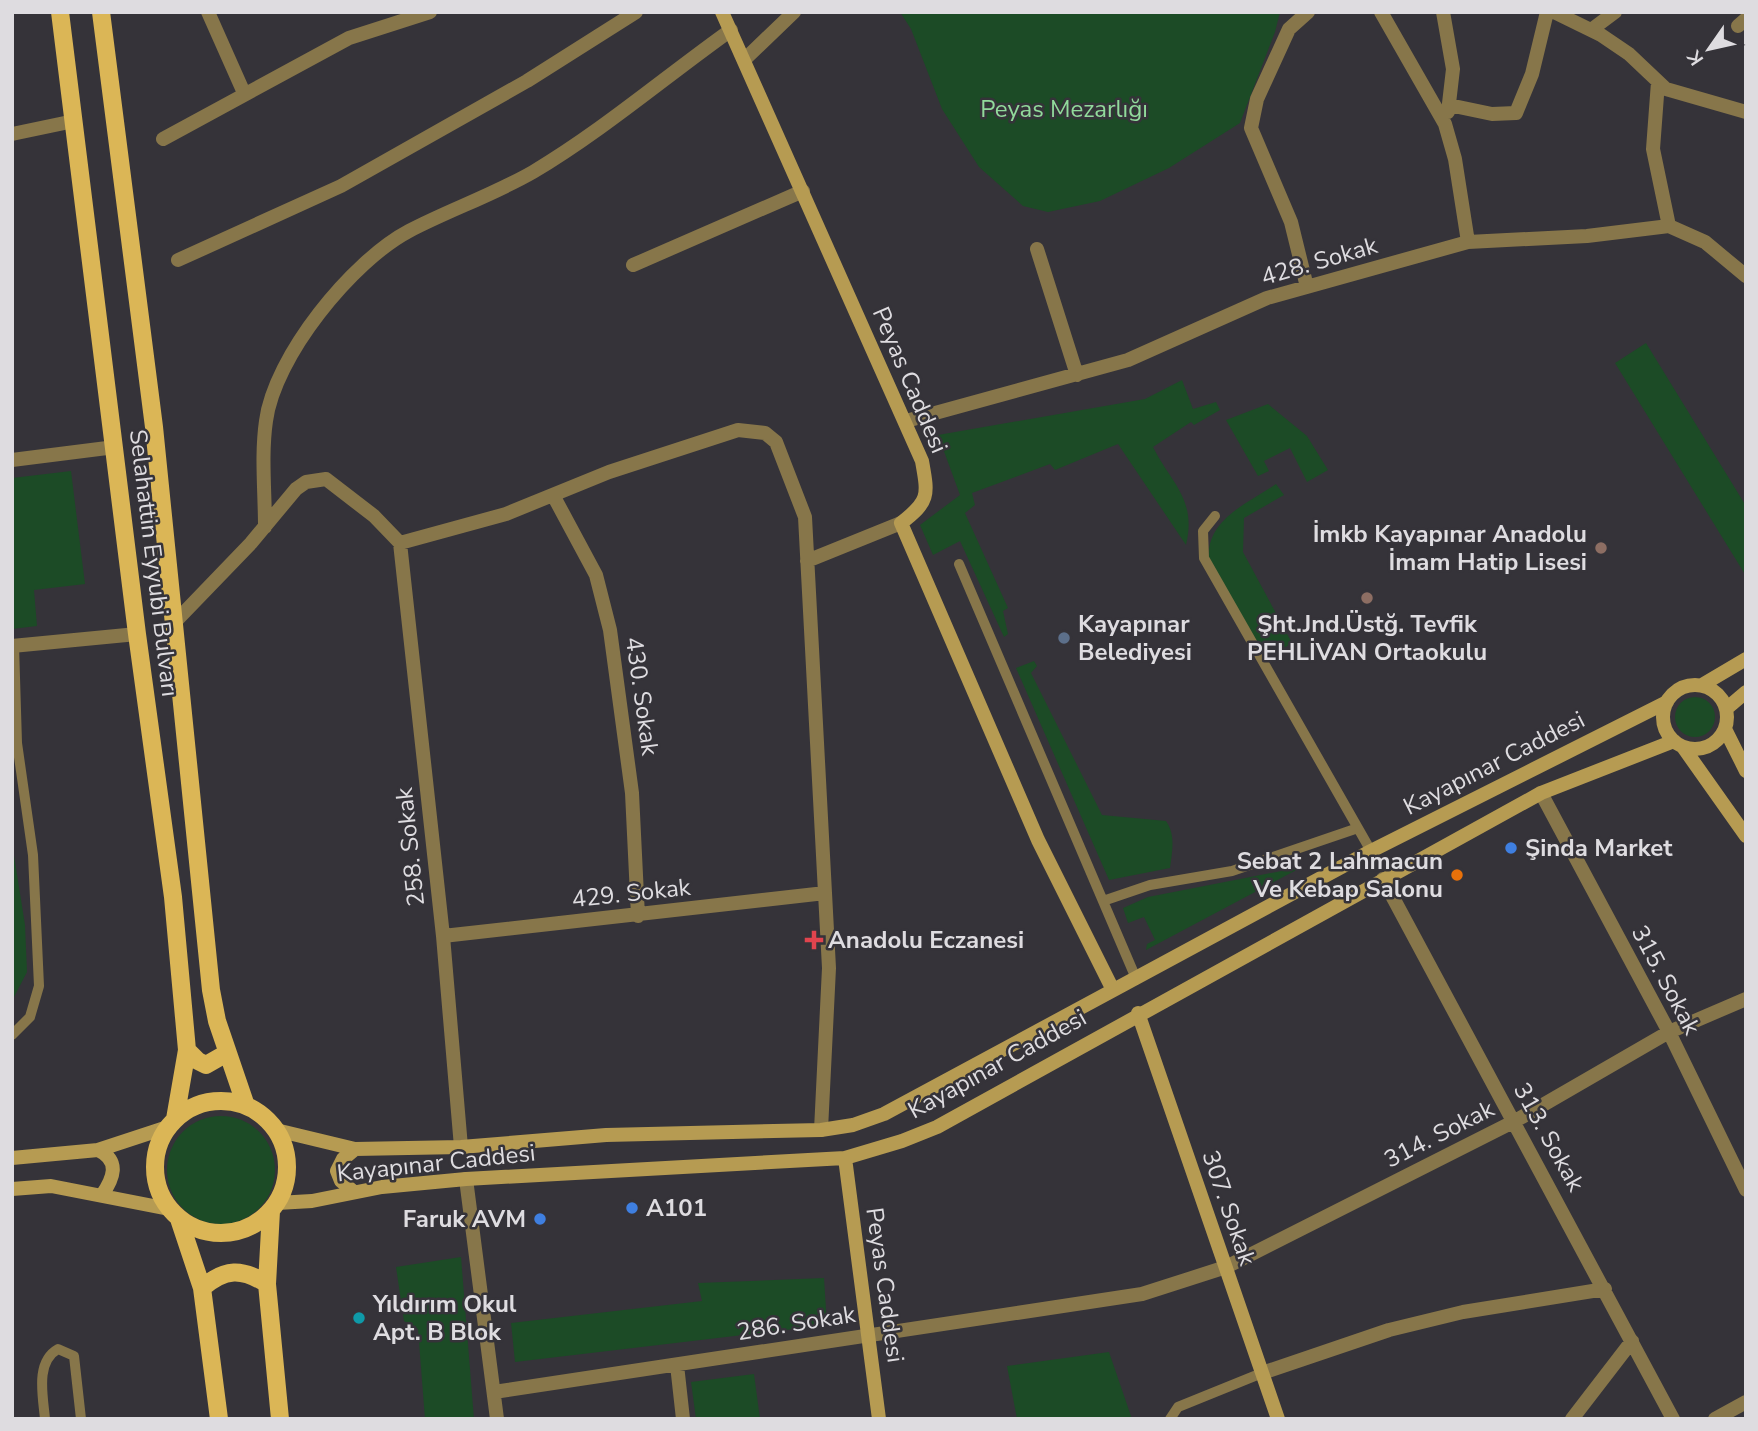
<svg xmlns="http://www.w3.org/2000/svg" width="1758" height="1431" viewBox="0 0 1758 1431" font-family="'Nunito Sans',sans-serif">
	<style>
		.green { fill: #1c4b26 }
		.lines { fill: none; stroke-linecap: round; stroke-linejoin: round }
		.lane { stroke: #87764a; stroke-width: 10 }
		.street { stroke: #87764a; stroke-width: 14 }
		.secondary { stroke: #b69b52; stroke-width: 14 }
		.primary { stroke: #dbb656; stroke-width: 18 }
		.education-dot { fill: #8d6e63; stroke: #353339; stroke-width: 2.5 }
		.service-dot { fill: #5c6f8a; stroke: #353339; stroke-width: 2.5 }
		.shop-dot { fill: #3f7fe0; stroke: #353339; stroke-width: 2.5 }
		.food-dot { fill: #e8710a; stroke: #353339; stroke-width: 2.5 }
		.health-dot { fill: #e0444e; stroke: #353339; stroke-width: 2.5 }
		.culture-dot { fill: #0f9aa8; stroke: #353339; stroke-width: 2.5 }
		.labels { text-anchor: middle; stroke-width: 5; stroke-linejoin: round; paint-order: stroke }
		.park-label { font-size: 24px; fill: #91da9b; stroke: #353339 }
		.street-label { font-size: 24px; fill: #dedce0; stroke: #353339 }
		.poi-label { font-size: 24px; font-weight: bold; fill: #dedce0; stroke: #353339; text-anchor: start }
	</style>
	<rect width="100%" height="100%" fill="#353339"/>
	<path class="green" d="M 900,12 L 1280,12 L 1275,32 L 1240,123 L 1169,168 L 1100,201 L 1048,212 L 1023,206 L 979,167 L 942,109 L 911,29 Z
		M 1646,343 L 1746,506 L 1746,576 L 1615,363 Z
		M 1182,380 L 1193,409 L 1216,402 L 1220,410 L 1194,425 L 1191,422 L 1153,447 C 1171,483 1197,499 1186,545 L 1118,444 L 1055,470 L 1050,464 L 972,493 L 975,505 L 965,513 L 1008,608 L 1003,611 L 1008,634 L 1004,637 L 960,541 L 933,555 L 920,525 L 960,495 L 938,435 L 1145,399 Z
		M 1268,404 L 1307,436 L 1328,470 L 1307,482 L 1290,448 L 1264,461 L 1269,471 L 1258,476 L 1226,420 Z
		M 71,471 L 85,584 L 34,590 L 37,626 L 12,629 L 12,478 Z
		M 1276,484 L 1284,495 L 1244,518 L 1243,552 L 1292,643 L 1265,660 L 1209,560 C 1205,520 1248,503 1276,484 Z
		M 1034,661 L 1037,666 L 1031,673 L 1102,815 L 1166,821 C 1176,835 1172,852 1170,868 L 1109,880 L 1016,668 Z
		M1675 717a20 20 0 1 1 40 0a20 20 0 1 1-40 0Z
		M 12,843 L 25,925 L 27,972 L 12,1001 Z
		M 1302,867 L 1146,950 L 1147,944 L 1155,940 L 1144,917 L 1128,923 L 1123,908 L 1148,897 Z
		M167 1170a54 54 0 1 1 108 0a54 54 0 1 1-108 0Z
		M 461,1257 L 474,1419 L 425,1419 L 418,1329 L 404,1321 L 396,1267 Z
		M 824,1278 L 827,1325 L 515,1362 L 511,1323 L 702,1301 L 698,1283 Z
		M 1109,1352 L 1132,1419 L 1017,1419 L 1007,1366 Z
		M 754,1374 L 760,1419 L 696,1419 L 691,1382 Z"/>
	<g class="lines">
		<path class="lane" d="M 1215,516 L 1203,531 L 1204,558 L 1371,851
			M 959,564 L 1135,976
			M 1103,901 L 1150,885 L 1232,871 L 1358,828
			M 12,1035 L 30,1017 L 39,986 L 33,855 L 17,743 L 14,645
			M 45,1419 C 43,1396 35,1362 58,1349 L 74,1356 L 81,1419
			M 1170,1419 L 1178,1407 L 1262,1373"/>
		<path class="street" d="M 208,12 L 244,93
			M 1381,12 L 1445,124 L 1455,159 L 1468,242
			M 1443,12 L 1453,69 L 1448,112
			M 1554,12 L 1601,35 L 1629,54 L 1666,89 L 1746,112
			M 1738,26 L 1746,19
			M 1591,30 L 1615,12
			M 744,60 L 794,12
			M 1658,82 L 1653,149 L 1669,226
			M 1449,105 L 1492,114 L 1516,113 L 1532,74 L 1547,12
			M 12,134 L 74,121
			M 163,139 L 349,38 L 430,12
			M 1037,249 L 1077,375
			M 178,260 L 341,186 L 527,81 L 636,12
			M 633,265 L 803,191
			M 1307,287 L 1291,222 L 1251,128 L 1257,99 L 1289,29 L 1308,12
			M 906,421 L 1128,360 L 1267,298 L 1468,242 L 1587,236 L 1669,226 L 1705,242 L 1746,276
			M 12,460 L 115,447
			M 553,495 L 596,575 L 610,630 L 632,793 L 638,916
			M 265,527 C 265,492 261,455 266,421 C 274,357 352,261 409,231 C 449,210 493,195 533,172 C 602,131 665,77 731,30
			M 400,543 L 443,936 L 461,1147
			M 807,561 L 901,523
			M 174,623 L 251,543 L 296,489 L 306,482 L 326,479 L 374,516 L 400,543 L 506,514 L 609,472 L 738,430 L 765,433 L 776,442 L 805,517 L 829,968 L 821,1130
			M 12,646 L 137,634
			M 1541,793 L 1669,1032 L 1746,1190
			M 1383,879 L 1673,1419
			M 443,936 L 825,893
			M 466,1179 L 497,1419
			M 677,1365 L 683,1419
			M 1262,1373 L 1389,1330 L 1463,1312 L 1605,1289
			M 494,1392 L 1142,1294 L 1226,1267 L 1515,1121 L 1669,1032 L 1746,999
			M 1572,1419 L 1632,1341
			M 1715,1419 L 1746,1402"/>
		<path class="secondary" d="M 722,12 L 922,461 C 928,495 930,501 901,523 L 1038,840 L 1112,988
			M 1702,685 L 1746,659
			M1663 717a32 32 0 1 1 64 0a32 32 0 1 1-64 0Z
			M 1726,709 L 1746,692
			M 1725,729 L 1746,771
			M 1683,747 L 1746,836
			M 1138,1013 L 1278,1419
			M 276,1130 L 355,1149 L 461,1147 L 606,1135 L 821,1130 L 853,1125 L 884,1114 L 1371,851 L 1667,702
			M 98,1150 C 121,1161 113,1179 102,1195
			M 12,1158 L 98,1150 L 168,1127
			M 845,1158 L 879,1419
			M 12,1189 L 51,1186 L 169,1209
			M 354,1192 L 341,1181 L 337,1171 L 343,1159 L 355,1149
			M 277,1203 L 312,1201 L 382,1187 L 466,1179 L 845,1158 L 902,1141 L 937,1127 L 1541,793 L 1674,741"/>
		<path class="primary" d="M 60,12 L 137,634 L 173,897 L 187,1050 L 175,1119
			M 101,12 L 154,427 L 211,990 L 217,1021 L 246,1106
			M 187,1050 L 198,1061 L 206,1065 L 227,1053
			M155 1167a66 66 0 1 1 132 0a66 66 0 1 1-132 0Z
			M 271,1211 L 267,1284 L 280,1419
			M 179,1219 L 202,1288 L 219,1419
			M 202,1288 C 225,1268 242,1268 267,1284"/>
	</g>
	<g class="education-dot">
		<circle cx="1601" cy="548" r="7"/>
		<circle cx="1367" cy="598" r="7"/>
	</g>
	<circle class="service-dot" cx="1064" cy="638" r="7"/>
	<g class="shop-dot">
		<circle cx="1511" cy="848" r="7"/>
		<circle cx="632" cy="1208" r="7"/>
		<circle cx="540" cy="1219" r="7"/>
	</g>
	<circle class="food-dot" cx="1457" cy="875" r="7"/>
	<path class="health-dot" d="M810.5 929.5h7v7h7v7h-7v7h-7v-7h-7v-7h7z"/>
	<circle class="culture-dot" cx="359" cy="1318" r="7"/>
	<g class="labels">
		<g class="park-label">
			<text x="1064" y="117">Peyas Mezarlığı</text>
		</g>
		<g class="street-label">
			<text transform="translate(1319 261) rotate(-16)" y="8">428. Sokak</text>
			<text transform="translate(910 380) rotate(67)" y="8">Peyas Caddesi</text>
			<text transform="translate(154 563) rotate(83)" y="8">Selahattin Eyyubi Bulvarı</text>
			<text transform="translate(642 696) rotate(82)" y="8">430. Sokak</text>
			<text transform="translate(1494 763) rotate(-27)" y="8">Kayapınar Caddesi</text>
			<text transform="translate(410 847) rotate(-96)" y="8">258. Sokak</text>
			<text transform="translate(631 893) rotate(-6)" y="8">429. Sokak</text>
			<text transform="translate(1666 980) rotate(62)" y="8">315. Sokak</text>
			<text transform="translate(997 1064) rotate(-29)" y="8">Kayapınar Caddesi</text>
			<text transform="translate(1439 1134) rotate(-27)" y="8">314. Sokak</text>
			<text transform="translate(1549 1137) rotate(61)" y="8">313. Sokak</text>
			<text transform="translate(436 1163) rotate(-6)" y="8">Kayapınar Caddesi</text>
			<text transform="translate(1229 1208) rotate(71)" y="8">307. Sokak</text>
			<text transform="translate(885 1285) rotate(82)" y="8">Peyas Caddesi</text>
			<text transform="translate(796 1323) rotate(-9)" y="8">286. Sokak</text>
		</g>
		<g class="poi-label">
			<text x="1587" y="542" text-anchor="end">İmkb Kayapınar Anadolu<tspan x="1587" dy="28">İmam Hatip Lisesi</tspan></text>
			<text x="1078" y="632">Kayapınar<tspan x="1078" dy="28">Belediyesi</tspan></text>
			<text x="1367" y="632" text-anchor="middle">Şht.Jnd.Üstğ. Tevfik<tspan x="1367" dy="28">PEHLİVAN Ortaokulu</tspan></text>
			<text x="1525" y="856">Şinda Market</text>
			<text x="1443" y="869" text-anchor="end">Sebat 2 Lahmacun<tspan x="1443" dy="28">Ve Kebap Salonu</tspan></text>
			<text x="828" y="948">Anadolu Eczanesi</text>
			<text x="646" y="1216">A101</text>
			<text x="526" y="1227" text-anchor="end">Faruk AVM</text>
			<text x="373" y="1312">Yıldırım Okul<tspan x="373" dy="28">Apt. B Blok</tspan></text>
		</g>
	</g>
	<rect width="1758" height="1431" fill="none" stroke="#dedce0" stroke-width="28"/>
	<g transform="translate(1709 49) rotate(236)" stroke="#353339" stroke-width="5" paint-order="stroke">
	<path d="M0-5L12 26L0 18L-12 26Z" fill="#dedce0"/>
	<text y="-10" font-size="19" font-weight="bold" text-anchor="middle" fill="#dedce0">K</text>
	</g>
</svg>
